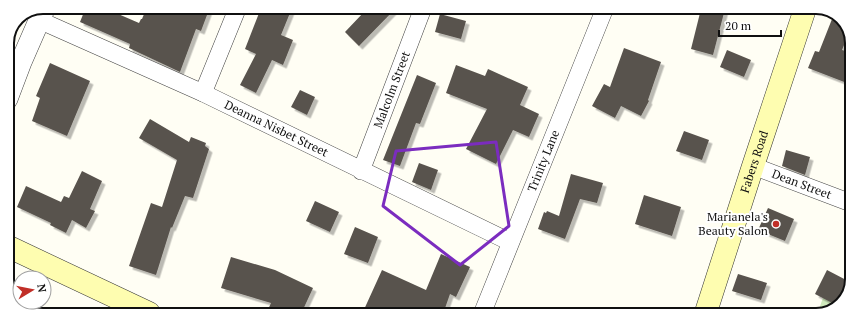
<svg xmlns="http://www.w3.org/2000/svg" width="859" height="322" viewBox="0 0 859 322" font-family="'PT Serif',serif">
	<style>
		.green { fill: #d0eabd }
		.building { fill: #59534d; filter: url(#shadow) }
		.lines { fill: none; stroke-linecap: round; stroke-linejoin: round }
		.minor-casing { stroke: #434343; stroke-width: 18 }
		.tertiary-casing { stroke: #434343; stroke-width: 22 }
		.secondary-casing { stroke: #323232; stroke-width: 23 }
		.minor { stroke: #fff; stroke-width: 17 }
		.tertiary { stroke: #fff; stroke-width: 21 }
		.secondary { stroke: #fefdb0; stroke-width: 22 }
		.marked { fill: none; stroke: #7b2cbf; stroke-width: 3; stroke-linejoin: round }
		.poi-dot { fill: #c12f28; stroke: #fff; stroke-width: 1.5 }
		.labels { text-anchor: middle; stroke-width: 4; stroke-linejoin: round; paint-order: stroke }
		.street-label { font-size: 12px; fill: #101010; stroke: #fff }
		.poi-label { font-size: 12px; fill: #101010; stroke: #fff; text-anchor: end }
		.rim { fill: none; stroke: #101010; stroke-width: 2 }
	</style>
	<defs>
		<filter id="shadow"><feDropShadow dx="3.5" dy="3.5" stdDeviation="0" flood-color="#0004"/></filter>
	</defs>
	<rect width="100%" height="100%" fill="#fffef4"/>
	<path class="green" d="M 826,289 L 845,297 L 836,309 L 817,315 Z"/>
	<path class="building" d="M 86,7 L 102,7 L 139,23 L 141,19 L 142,19 L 147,7 L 210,7 L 201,31 L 196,29 L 180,72 L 129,48 L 130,44 L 80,22 Z
		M 261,8 L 292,8 L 281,35 L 293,40 L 283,65 L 272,60 L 256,93 L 240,85 L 256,54 L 245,49 Z
		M 364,8 L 396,8 L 359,46 L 345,32 L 364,12 Z
		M 701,9 L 725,9 L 713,55 L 691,49 Z
		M 440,14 L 466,21 L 461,39 L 435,32 Z
		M 834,14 L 845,21 L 849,33 L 842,50 L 852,53 L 852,85 L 808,68 L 815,51 L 819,52 Z
		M 624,48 L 661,62 L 648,100 L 649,101 L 641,116 L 621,106 L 615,118 L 592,106 L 604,84 L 610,87 Z
		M 727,50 L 751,60 L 744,77 L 720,67 Z
		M 50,63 L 90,81 L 67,136 L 32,121 L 40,98 L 36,96 Z
		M 456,65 L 485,76 L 488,69 L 528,87 L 520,105 L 539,114 L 529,137 L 513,130 L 496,164 L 466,149 L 487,109 L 446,93 Z
		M 417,75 L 436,83 L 420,124 L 416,123 L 400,166 L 383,160 Z
		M 300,90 L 315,97 L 307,115 L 291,107 Z
		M 150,119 L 189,142 L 191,137 L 206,143 L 205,146 L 209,149 L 193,198 L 185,196 L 172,228 L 171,227 L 156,275 L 129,266 L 151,203 L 162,207 L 177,160 L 139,138 Z
		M 684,131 L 709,140 L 702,160 L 676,151 Z
		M 786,150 L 810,157 L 805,175 L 782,166 Z
		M 419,163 L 438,170 L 431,190 L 412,182 Z
		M 82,171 L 102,181 L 90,209 L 95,211 L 86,228 L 72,220 L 66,233 L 50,225 L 51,223 L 17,207 L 26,186 L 61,202 L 64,196 L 69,198 Z
		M 571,174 L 603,183 L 597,203 L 580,199 L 565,239 L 538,229 L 544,212 L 546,213 L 547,211 L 559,216 Z
		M 644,195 L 681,207 L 672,236 L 635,224 Z
		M 315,201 L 339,212 L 330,232 L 306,221 Z
		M 768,208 L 794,219 L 785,241 L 758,230 Z
		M 355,227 L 378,237 L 368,263 L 344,254 Z
		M 441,254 L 470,267 L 456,297 L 450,294 L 443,314 L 362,314 L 382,270 L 426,290 Z
		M 231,257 L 275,270 L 313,288 L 301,314 L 266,314 L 271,303 L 221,288 Z
		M 827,270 L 850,282 L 838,306 L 815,294 Z
		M 738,274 L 767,283 L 761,300 L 732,291 Z"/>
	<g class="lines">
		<defs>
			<g id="minor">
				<path id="s1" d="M 39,20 L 203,93 L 510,242"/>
				<path d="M 7,58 L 21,62"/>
				<path d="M 203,93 L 238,7"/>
				<path id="s2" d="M 753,166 L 851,203"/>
				<path id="s3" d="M 361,171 L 423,8"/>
				<path id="s4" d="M 482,314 L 605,8"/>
			</g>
			<path id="tertiary" d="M 7,99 L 21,62 L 45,7"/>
			<g id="secondary">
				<path d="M 7,246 L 149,313"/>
				<path id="s5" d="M 705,315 L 753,166 L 805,9"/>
			</g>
		</defs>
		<use href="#minor" class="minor-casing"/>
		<use href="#tertiary" class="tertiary-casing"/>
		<use href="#secondary" class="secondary-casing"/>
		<use href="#minor" class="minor"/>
		<use href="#tertiary" class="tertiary"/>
		<use href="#secondary" class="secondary"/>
	</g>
	<path class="marked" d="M 496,142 L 509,226 L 460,265 L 383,206 L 396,151 Z"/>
	<circle class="poi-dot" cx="776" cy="224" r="4"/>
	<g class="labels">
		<g class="street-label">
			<text dy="4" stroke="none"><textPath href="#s3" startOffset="87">Malcolm Street</textPath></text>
			<text dy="4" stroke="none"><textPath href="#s1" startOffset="261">Deanna Nisbet Street</textPath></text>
			<text dy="4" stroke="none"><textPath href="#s4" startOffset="165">Trinity Lane</textPath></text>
			<text dy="4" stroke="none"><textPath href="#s5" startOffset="161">Fabers Road</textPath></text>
			<text dy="4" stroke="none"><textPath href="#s2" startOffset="52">Dean Street</textPath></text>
		</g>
		<g class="poi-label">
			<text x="768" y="221">Marianela's<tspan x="768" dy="14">Beauty Salon</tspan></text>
		</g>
	</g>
	<path d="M0 0H859V322H0ZM43 14H816A29 29 0 0 1 845 43V279A29 29 0 0 1 816 308H43A29 29 0 0 1 14 279V43A29 29 0 0 1 43 14Z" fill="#fff" fill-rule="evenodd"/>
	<path class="rim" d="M43 14H816A29 29 0 0 1 845 43V279A29 29 0 0 1 816 308H43A29 29 0 0 1 14 279V43A29 29 0 0 1 43 14Z"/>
	<g transform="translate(32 290) rotate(80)"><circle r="19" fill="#ffffff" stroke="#9f9f9f"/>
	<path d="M0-3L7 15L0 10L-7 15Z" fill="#c12f28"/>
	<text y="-6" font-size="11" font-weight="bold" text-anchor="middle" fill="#101010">N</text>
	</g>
	<path d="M719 30v6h62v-6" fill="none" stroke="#101010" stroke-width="2"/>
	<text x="725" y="30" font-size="12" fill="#101010" stroke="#ffffff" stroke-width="3" paint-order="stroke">20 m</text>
</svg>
